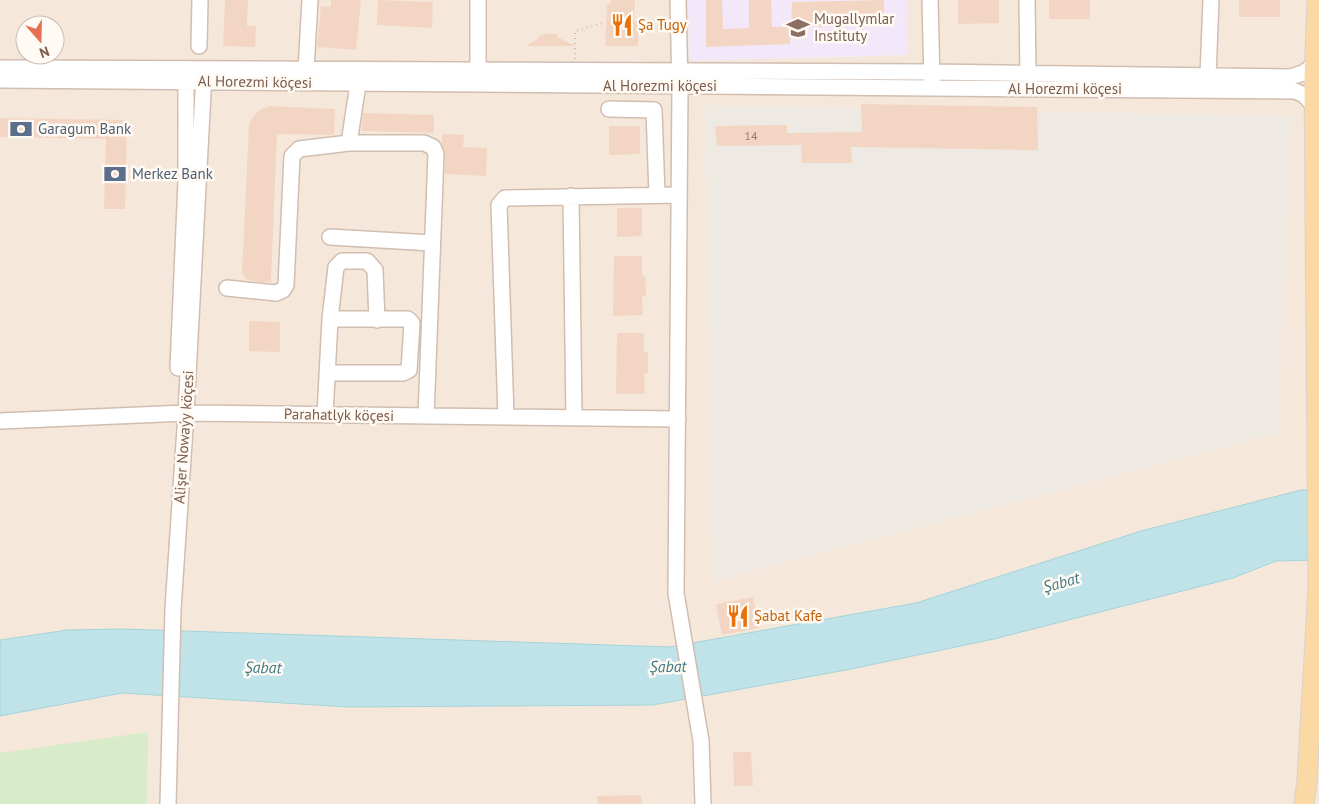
<svg xmlns="http://www.w3.org/2000/svg" width="1319" height="804" viewBox="0 0 1319 804" font-family="'PT Sans',sans-serif">
	<style>
		.residential { fill: #f5e8da; fill-rule: evenodd }
		.industrial { fill: #efe9e4 }
		.education { fill: #f3e8fa }
		.green { fill: #d8ecc9 }
		.water { fill: #bfe3e8; stroke: #a5d3da }
		.building { fill: #f3d5c3 }
		.lines { fill: none; stroke-linecap: round; stroke-linejoin: round }
		.minor-casing { stroke: #d1beb0; stroke-width: 18 }
		.major-casing { stroke: #dad1cd; stroke-width: 21 }
		.path { stroke: #d9b8a5; stroke-width: 2; stroke-dasharray: 1 4; stroke-linecap: butt }
		.minor { stroke: #fff; stroke-width: 15 }
		.major { stroke: #fbd9a5; stroke-width: 19 }
		.labels { text-anchor: middle; stroke-width: 5; stroke-linejoin: round; paint-order: stroke }
		.number-label { font-size: 12px; fill: #987a6a }
		.education-label { font-size: 15px; fill: #785e54; stroke: #fffaf3; text-anchor: start }
		.food-label { font-size: 15px; fill: #c56008; stroke: #fffaf3; text-anchor: start }
		.street-label { font-size: 15px; fill: #7a5c4d; stroke: #fffaf3 }
		.service-label { font-size: 15px; fill: #4e5e75; stroke: #fffaf3; text-anchor: start }
		.water-label { font-size: 16px; font-style: italic; fill: #437c86; stroke: #fffaf3 }
	</style>
	<rect width="100%" height="100%" fill="#fdf6ec"/>
	<path class="residential" d="M 0,0 L 1319,0 L 1319,804 L 0,804 ZM 25,25 L 55,25 L 55,55 L 25,55 Z"/>
	<path class="industrial" d="M 705,105 L 1291,116 L 1278,433 L 713,581 Z"/>
	<path class="education" d="M 688,0 L 907,0 L 908,55 L 689,61 Z"/>
	<path class="green" d="M 148,732 L 147,804 L 0,804 L 0,753 Z"/>
	<path class="water" d="M 1301,490 L 1319,490 L 1319,560 L 1276,561 L 1233,578 L 994,639 L 846,670 L 653,705 L 348,707 L 122,693 L 0,716 L 0,640 L 67,630 L 123,629 L 670,647 L 916,603 L 1141,531 Z"/>
	<path class="building" d="M 225,0 L 248,0 L 247,26 L 256,26 L 255,47 L 223,46 Z
		M 331,0 L 361,0 L 356,50 L 317,47 L 321,6 L 331,7 Z
		M 378,0 L 433,2 L 432,28 L 377,25 Z
		M 612,0 L 635,0 L 634,21 L 639,21 L 638,46 L 605,46 L 607,6 Z
		M 706,0 L 722,0 L 723,29 L 749,28 L 749,0 L 771,0 L 772,27 L 791,27 L 790,44 L 706,47 Z
		M 884,0 L 884,26 L 791,27 L 792,2 Z
		M 958,0 L 999,0 L 999,23 L 958,24 Z
		M 1049,0 L 1090,0 L 1090,19 L 1049,19 Z
		M 1239,0 L 1280,0 L 1280,17 L 1239,17 Z
		M 549,33 L 558,35 L 557,37 L 575,46 L 526,46 L 539,38 L 539,36 Z
		M 861,104 L 1037,107 L 1038,150 L 851,147 L 852,163 L 802,163 L 801,145 L 717,146 L 715,126 L 787,125 L 787,133 L 862,132 Z
		M 269,106 L 335,109 L 334,135 L 277,134 L 271,282 L 259,282 L 246,279 L 242,273 L 249,126 L 252,118 L 259,110 Z
		M 363,113 L 434,115 L 434,133 L 361,131 Z
		M 0,118 L 127,120 L 125,209 L 104,209 L 106,139 L 0,137 Z
		M 609,126 L 640,126 L 640,154 L 609,155 Z
		M 442,134 L 464,135 L 463,147 L 487,148 L 486,176 L 445,174 L 445,154 L 442,144 Z
		M 617,208 L 642,208 L 642,236 L 617,237 Z
		M 614,256 L 642,256 L 642,275 L 645,277 L 646,296 L 642,296 L 643,315 L 613,316 Z
		M 249,321 L 280,322 L 280,352 L 249,351 Z
		M 617,333 L 644,333 L 644,352 L 648,352 L 648,373 L 644,373 L 645,394 L 616,394 Z
		M 753,597 L 759,628 L 722,635 L 716,604 Z
		M 733,752 L 751,752 L 753,786 L 734,786 Z
		M 641,795 L 642,804 L 598,804 L 597,796 Z"/>
	<g class="lines">
		<defs>
			<path id="minor" d="M 678,0 L 680,87 L 676,593 L 701,741 L 703,804
				M 930,0 L 932,82
				M 1027,0 L 1028,74
				M 199,46 L 200,0
				M 0,68 L 932,72 L 1290,77 L 1303,73 L 1314,65
				M 306,70 L 310,0
				M 478,71 L 478,0
				M 1208,76 L 1211,0
				M 0,80 L 1295,91 L 1304,95 L 1314,106
				M 609,109 L 654,110 L 657,195
				M 349,143 L 424,143 L 433,147 L 436,154 L 426,416
				M 571,196 L 574,418
				M 330,237 L 432,243
				M 227,288 L 276,293 L 283,290 L 286,285 L 292,156 L 299,149 L 349,143 L 358,84
				M 330,319 L 336,267 L 342,261 L 367,261 L 375,270 L 377,320
				M 178,368 L 186,180 L 186,71
				M 325,415 L 330,319 L 408,319 L 412,323 L 409,370 L 403,373 L 327,373
				M 506,417 L 499,205 L 505,198 L 679,195
				M 0,421 L 186,413 L 678,419
				M 168,804 L 173,609 L 186,413 L 204,74"/>
			<path id="major" d="M 1304,804 L 1307,780 L 1318,587 L 1314,79 L 1317,0"/>
		</defs>
		<use href="#minor" class="minor-casing"/>
		<use href="#major" class="major-casing"/>
		<path class="path" d="M 575,59 L 575,31 L 604,23"/>
		<use href="#minor" class="minor"/>
		<use href="#major" class="major"/>
	</g>
	<defs>
		<symbol id="restaurant-bare" viewBox="-9 -9 18 18"><path d="M-5-6h1v4h1v-4h1v4h1v-4h1v5L-1.5 .5V6h-2V.5L-5-1ZM5-6V6H3V1.5H1.5Q1.5-4 5-6Z" fill="#e8710a" stroke="#fffaf3" stroke-width="2.5" paint-order="stroke"/></symbol>
		<symbol id="university-bare" viewBox="-9 -9 18 18"><path d="M0-5L7-2L0 1L-7-2ZM-4 1L0 2.5L4 1V4Q0 6-4 4Z" fill="#8d6e63" stroke="#fffaf3" stroke-width="2.5" paint-order="stroke"/></symbol>
		<symbol id="bank-bare" viewBox="-9 -9 18 18"><path d="M-6-4H6V4H-6ZM0-2.3a2.3 2.3 0 1 0 0 4.6a2.3 2.3 0 1 0 0-4.6Z" fill="#5c6f8a" stroke="#fffaf3" stroke-width="2.5" paint-order="stroke"/></symbol>
	</defs>
	<g fill-rule="evenodd">
		<use href="#restaurant-bare" x="606" y="9" width="32" height="32"/>
		<use href="#university-bare" x="782" y="12" width="32" height="32"/>
		<use href="#bank-bare" x="5" y="113" width="32" height="32"/>
		<use href="#bank-bare" x="99" y="158" width="32" height="32"/>
		<use href="#restaurant-bare" x="722" y="600" width="32" height="32"/>
	</g>
	<g class="labels">
		<g class="number-label">
			<text x="751" y="140">14</text>
		</g>
		<g class="education-label">
			<text x="814" y="24">Mugallymlar<tspan x="814" dy="17">Instituty</tspan></text>
		</g>
		<g class="food-label">
			<text x="638" y="30">Şa Tugy</text>
			<text x="754" y="621">Şabat Kafe</text>
		</g>
		<g class="street-label">
			<text transform="translate(255 82) rotate(1)" y="5">Al Horezmi köçesi</text>
			<text x="660" y="91">Al Horezmi köçesi</text>
			<text x="1065" y="94">Al Horezmi köçesi</text>
			<text transform="translate(339 415) rotate(1)" y="5">Parahatlyk köçesi</text>
			<text transform="translate(184 437) rotate(-86)" y="5">Alişer Nowaýy köçesi</text>
		</g>
		<g class="service-label">
			<text x="38" y="134">Garagum Bank</text>
			<text x="132" y="179">Merkez Bank</text>
		</g>
		<g class="water-label">
			<text transform="translate(1061 582) rotate(-16)" y="6">Şabat</text>
			<text transform="translate(668 666) rotate(-1)" y="6">Şabat</text>
			<text transform="translate(263 667) rotate(1)" y="6">Şabat</text>
		</g>
	</g>
	<g transform="translate(40 40) rotate(160)"><circle r="24" fill="#fffaf3" stroke="#cabbb1"/>
	<path d="M0-4L9 19L0 12L-9 19Z" fill="#e76f51"/>
	<text y="-8" font-size="14" font-weight="bold" text-anchor="middle" fill="#7a5c4d">N</text>
	</g>
</svg>
